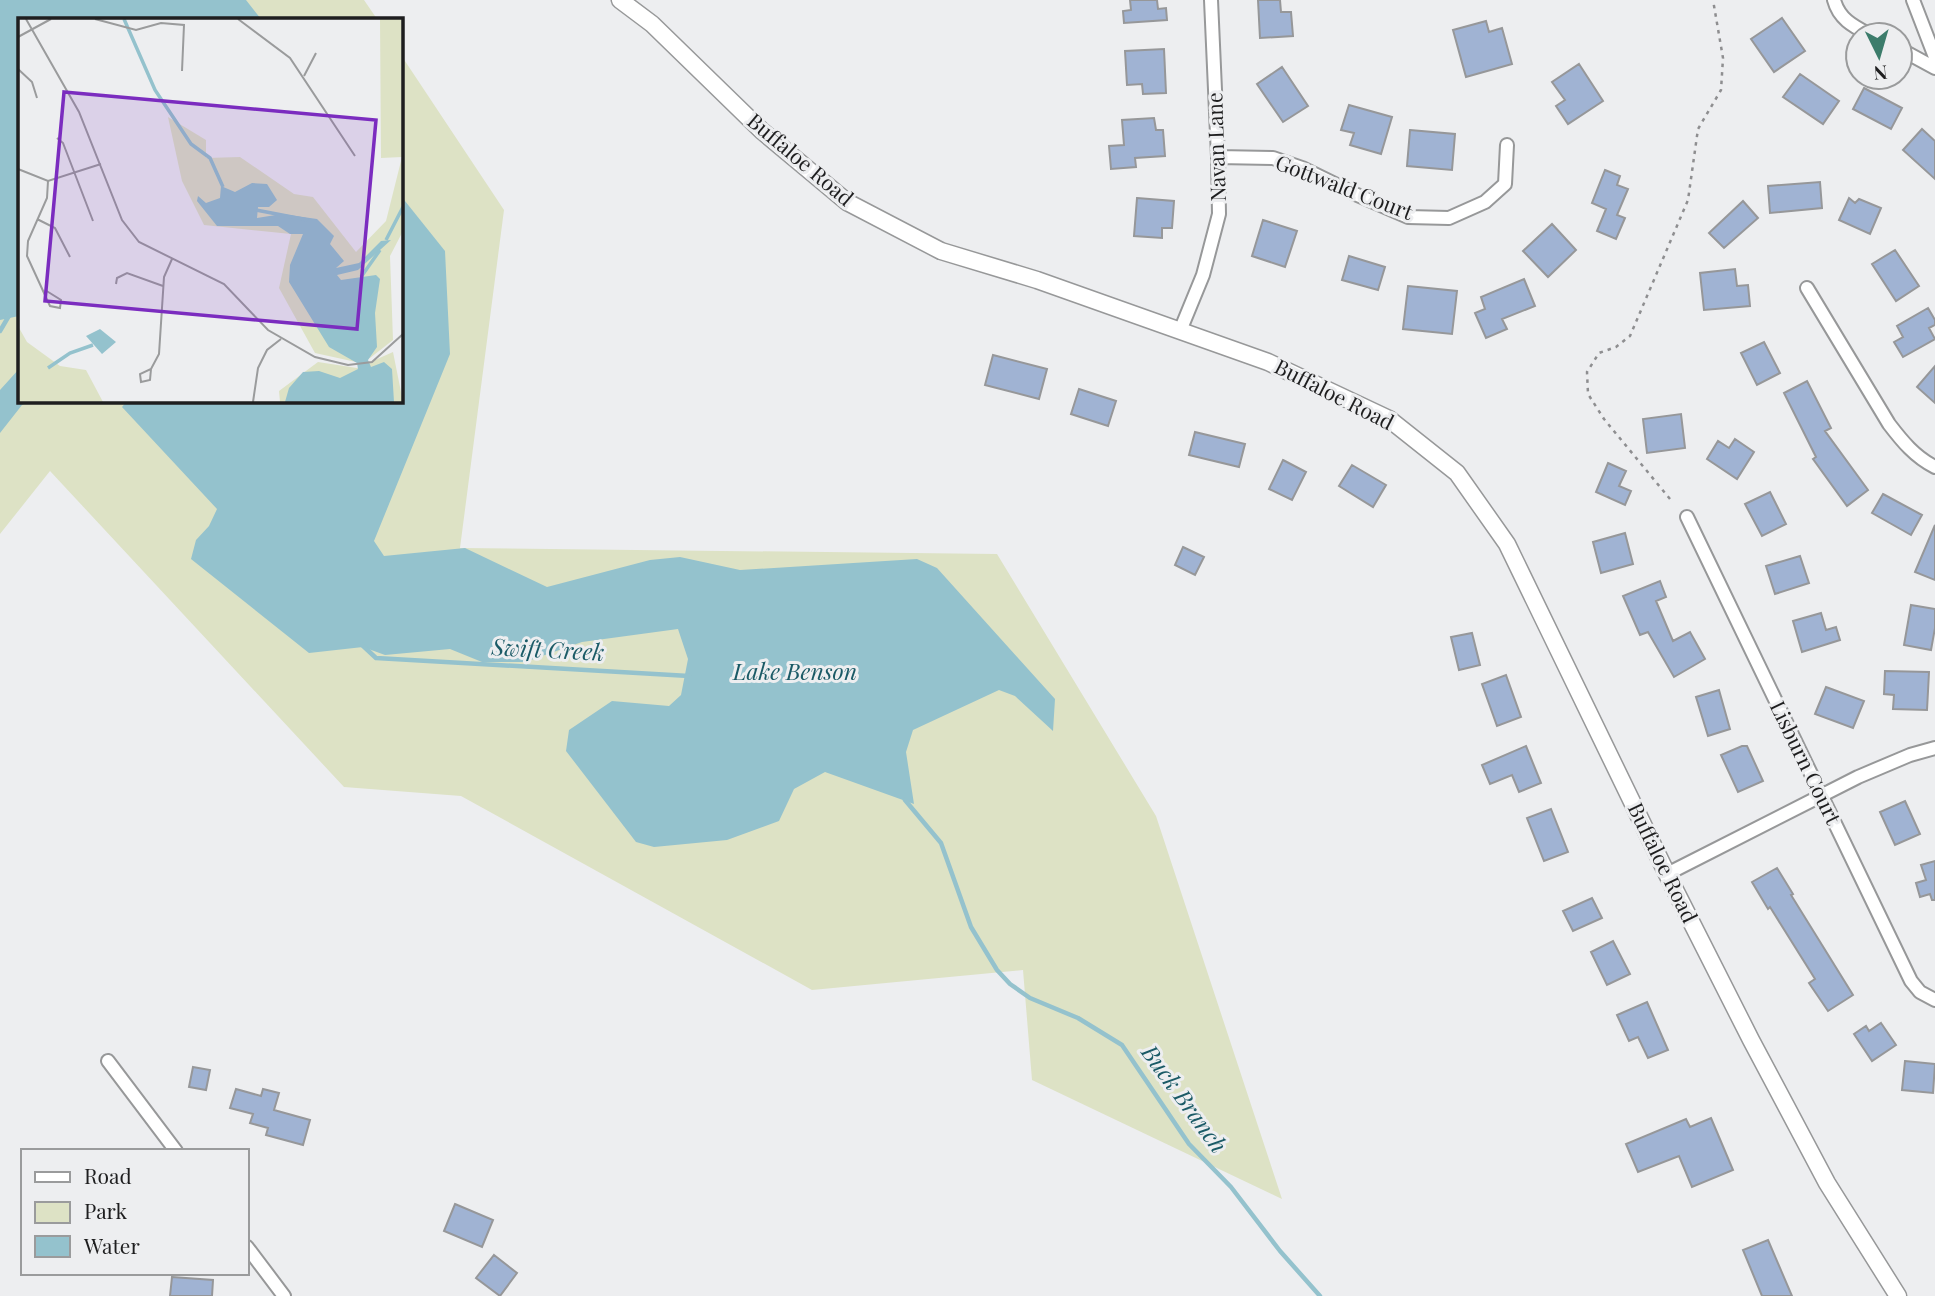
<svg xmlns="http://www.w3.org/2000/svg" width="1935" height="1296" viewBox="0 0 1935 1296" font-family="'Playfair Display',serif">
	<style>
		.green { fill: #dde2c5 }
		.water { fill: #94c2cd }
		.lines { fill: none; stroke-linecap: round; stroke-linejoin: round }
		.stream { stroke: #94c2cd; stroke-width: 4.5 }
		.building { fill: #a0b3d3; stroke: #969799; stroke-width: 2 }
		.minor-casing { stroke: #979899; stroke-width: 16 }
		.tertiary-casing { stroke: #979899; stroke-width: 19 }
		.path { stroke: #8e8e90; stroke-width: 2.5; stroke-dasharray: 3.5 5; stroke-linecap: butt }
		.minor { stroke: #fff; stroke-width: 12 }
		.tertiary { stroke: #fff; stroke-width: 16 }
		.labels { text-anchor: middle; stroke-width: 6; stroke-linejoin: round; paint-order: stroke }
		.street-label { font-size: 21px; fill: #1e1e1f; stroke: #edeef0 }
		.water-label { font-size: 23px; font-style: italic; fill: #1a5a66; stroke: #edeef0 }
		.inset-river { fill: none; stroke: #94c2cd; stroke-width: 3.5 }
		.inset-road { fill: none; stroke: #9a9b9c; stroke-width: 2 }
		.view { fill: #7b2cbf; fill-opacity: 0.15; stroke: #7b2cbf; stroke-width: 3.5 }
		.inset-edge { fill: none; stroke: #1e1e1f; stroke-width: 3.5 }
	</style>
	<rect width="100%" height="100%" fill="#edeef0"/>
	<path class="green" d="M 0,0 L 364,0 L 377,19 L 19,19 L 19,401 L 401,401 L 401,55 L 504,210 L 460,548 L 997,554 L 1156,816 L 1282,1199 L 1032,1080 L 1023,970 L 812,990 L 461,796 L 344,787 L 50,471 L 0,534 Z"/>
	<path class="water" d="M 0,0 L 246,0 L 261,19 L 19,19 L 19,316 L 0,320 Z
		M 401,196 L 445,251 L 450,354 L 374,541 L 384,556 L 465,548 L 547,587 L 650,560 L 680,557 L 740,570 L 917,559 L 937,568 L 1055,699 L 1053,731 L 1015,696 L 999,690 L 913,730 L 906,752 L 914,804 L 825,772 L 794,789 L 779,821 L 727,840 L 654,847 L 636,842 L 566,751 L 569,730 L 612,701 L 669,706 L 681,695 L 688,659 L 678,629 L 582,642 L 525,662 L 482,662 L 450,649 L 385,655 L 363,647 L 309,653 L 191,559 L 196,540 L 209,526 L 217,509 L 122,407 L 127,401 L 401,401 Z
		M 19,369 L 19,401 L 30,401 L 22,405 L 0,433 L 0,390 Z"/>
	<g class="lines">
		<path class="stream" d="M 0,331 L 10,314
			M 361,644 L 376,658 L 689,676
			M 905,800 L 941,843 L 971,927 L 997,970 L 1010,984 L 1030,998 L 1078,1018 L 1122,1045 L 1189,1144 L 1231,1187 L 1280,1251 L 1320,1296"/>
	</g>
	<path class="building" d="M 1130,0 L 1157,0 L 1158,9 L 1166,8 L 1167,20 L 1124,23 L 1123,11 L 1131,10 Z
		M 1258,0 L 1280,0 L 1281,12 L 1291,12 L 1293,36 L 1260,38 Z
		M 1782,18 L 1805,51 L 1774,72 L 1751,39 Z
		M 1486,21 L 1489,32 L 1502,28 L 1512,64 L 1466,77 L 1453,30 Z
		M 1164,49 L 1166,93 L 1143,94 L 1142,84 L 1127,85 L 1125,51 Z
		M 1579,64 L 1603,101 L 1568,124 L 1556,106 L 1565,100 L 1552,82 Z
		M 1282,67 L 1308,106 L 1283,122 L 1257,84 Z
		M 1800,74 L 1839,101 L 1823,124 L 1783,97 Z
		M 1864,88 L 1902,108 L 1891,129 L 1853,109 Z
		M 1349,105 L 1392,117 L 1381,154 L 1350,145 L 1354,133 L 1341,130 Z
		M 1154,118 L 1156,130 L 1163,130 L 1165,156 L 1135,158 L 1136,167 L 1111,169 L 1109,146 L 1124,145 L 1122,120 Z
		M 1922,129 L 1935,141 L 1935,179 L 1903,150 Z
		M 1410,130 L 1455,134 L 1452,170 L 1407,166 Z
		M 1605,170 L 1620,176 L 1617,185 L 1628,189 L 1617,215 L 1625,218 L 1616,239 L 1597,231 L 1606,209 L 1592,203 Z
		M 1820,182 L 1822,208 L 1770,213 L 1768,186 Z
		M 1137,198 L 1174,201 L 1172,228 L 1162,228 L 1162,238 L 1134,236 Z
		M 1849,198 L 1855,203 L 1859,199 L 1881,208 L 1870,234 L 1839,220 Z
		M 1743,201 L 1758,218 L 1724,248 L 1709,233 Z
		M 1263,220 L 1297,231 L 1285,267 L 1252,256 Z
		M 1552,224 L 1576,250 L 1548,277 L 1523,251 Z
		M 1895,250 L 1919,286 L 1896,301 L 1872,264 Z
		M 1349,256 L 1385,267 L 1378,290 L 1342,280 Z
		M 1735,269 L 1737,286 L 1748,285 L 1750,306 L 1704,310 L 1700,273 Z
		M 1524,279 L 1535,306 L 1502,319 L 1507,329 L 1486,338 L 1475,313 L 1485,309 L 1481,297 Z
		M 1408,286 L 1457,291 L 1452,334 L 1403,329 Z
		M 1928,308 L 1935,320 L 1935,325 L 1929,328 L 1935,339 L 1903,357 L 1894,342 L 1903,337 L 1897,326 Z
		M 1764,342 L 1780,373 L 1757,385 L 1741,353 Z
		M 993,355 L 1047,369 L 1039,399 L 985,385 Z
		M 1935,366 L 1935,403 L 1917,387 Z
		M 1807,381 L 1831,428 L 1825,431 L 1868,490 L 1847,506 L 1813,459 L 1816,457 L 1784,393 Z
		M 1079,389 L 1116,401 L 1108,426 L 1071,414 Z
		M 1681,414 L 1685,448 L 1647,453 L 1643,419 Z
		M 1195,432 L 1245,444 L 1239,467 L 1189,455 Z
		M 1735,439 L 1754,452 L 1737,479 L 1707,459 L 1718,441 L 1729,448 Z
		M 1283,460 L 1306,472 L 1292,500 L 1269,489 Z
		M 1608,463 L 1626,471 L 1619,486 L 1631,491 L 1625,505 L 1596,492 Z
		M 1352,465 L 1386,485 L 1373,507 L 1339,486 Z
		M 1770,492 L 1786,524 L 1762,536 L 1745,504 Z
		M 1883,494 L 1922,515 L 1911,535 L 1872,513 Z
		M 1935,525 L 1935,580 L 1915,572 Z
		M 1625,533 L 1633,564 L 1601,573 L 1593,542 Z
		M 1183,547 L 1204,557 L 1195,575 L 1175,565 Z
		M 1800,556 L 1809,583 L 1775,594 L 1766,566 Z
		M 1660,581 L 1666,597 L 1656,601 L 1673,641 L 1690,632 L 1705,659 L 1674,677 L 1648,632 L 1640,635 L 1623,596 Z
		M 1911,605 L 1935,609 L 1935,628 L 1931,650 L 1904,645 Z
		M 1821,613 L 1826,630 L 1836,627 L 1840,640 L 1802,652 L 1793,621 Z
		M 1472,633 L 1480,665 L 1459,670 L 1451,637 Z
		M 1885,671 L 1929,672 L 1927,710 L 1893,709 L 1894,695 L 1884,694 Z
		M 1506,675 L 1521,717 L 1497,726 L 1482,684 Z
		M 1826,687 L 1864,701 L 1853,728 L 1815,714 Z
		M 1719,690 L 1730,729 L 1708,736 L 1696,697 Z
		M 1526,746 L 1541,783 L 1519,792 L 1512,775 L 1490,784 L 1482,765 Z
		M 1742,746 L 1747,746 L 1763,781 L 1738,792 L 1721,755 Z
		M 1905,801 L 1920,834 L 1895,845 L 1880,812 Z
		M 1551,809 L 1568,852 L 1544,861 L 1527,818 Z
		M 1935,861 L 1935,900 L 1932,900 L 1930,894 L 1920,897 L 1916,883 L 1926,880 L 1921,865 Z
		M 1777,868 L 1793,894 L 1791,895 L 1853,995 L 1828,1011 L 1809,983 L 1815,979 L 1770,907 L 1768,909 L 1752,882 Z
		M 1592,898 L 1602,918 L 1573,931 L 1563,911 Z
		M 1613,941 L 1630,974 L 1607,985 L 1591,952 Z
		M 1647,1002 L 1668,1050 L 1648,1058 L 1638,1037 L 1629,1041 L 1617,1015 Z
		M 1881,1023 L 1896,1045 L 1872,1061 L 1854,1034 L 1866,1026 L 1869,1031 Z
		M 1905,1061 L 1935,1064 L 1933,1093 L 1902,1090 Z
		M 193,1067 L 210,1070 L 206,1090 L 189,1087 Z
		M 236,1089 L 261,1096 L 263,1089 L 279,1093 L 274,1110 L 310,1120 L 303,1145 L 266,1135 L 268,1128 L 250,1123 L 253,1114 L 230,1108 Z
		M 1711,1118 L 1733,1170 L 1692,1187 L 1679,1156 L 1638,1172 L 1626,1144 L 1686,1119 L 1690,1127 Z
		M 455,1204 L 493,1220 L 482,1247 L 444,1231 Z
		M 1768,1240 L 1792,1296 L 1762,1296 L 1743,1250 Z
		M 494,1255 L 517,1273 L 500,1296 L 476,1278 Z
		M 172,1277 L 213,1280 L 212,1296 L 170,1296 Z"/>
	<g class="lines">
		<defs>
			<path id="minor" d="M 1834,0 C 1839,19 1853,26 1870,35
				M 1913,0 L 1935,57
				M 1900,49 L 1935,68
				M 1218,157 L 1273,158 L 1302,168 L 1355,194 L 1408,217 L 1449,218 L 1485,202 L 1505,184 L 1507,145
				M 1807,288 L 1889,424 C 1902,441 1915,457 1935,467
				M 1180,331 L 1203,275 L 1219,214 L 1218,157 L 1211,0
				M 1687,517 L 1911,981 L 1920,992 L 1935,1000
				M 1667,874 L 1858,777 L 1910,755 L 1935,748
				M 108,1061 L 176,1151
				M 247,1247 L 284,1296"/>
			<path id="tertiary" d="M 620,0 L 652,24 L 762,131 L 847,202 L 941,251 L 1037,280 L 1268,362 L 1389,419 L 1457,473 L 1507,544 L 1667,874 L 1751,1040 L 1827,1183 L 1898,1296"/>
		</defs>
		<use href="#minor" class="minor-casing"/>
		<use href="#tertiary" class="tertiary-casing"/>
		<path class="path" d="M 1670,499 L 1604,419 L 1588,394 L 1587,372 L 1599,353 L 1616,347 L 1630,336 L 1688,200 L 1698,129 L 1721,90 L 1723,58 L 1713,0"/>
		<use href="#minor" class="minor"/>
		<use href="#tertiary" class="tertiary"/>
	</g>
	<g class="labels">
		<g class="street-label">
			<text transform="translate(1217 147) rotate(-92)" y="7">Navan Lane</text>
			<text transform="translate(800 160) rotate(40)" y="7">Buffaloe Road</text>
			<text transform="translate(1344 188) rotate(21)" y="7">Gottwald Court</text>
			<text transform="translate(1334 395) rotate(27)" y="7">Buffaloe Road</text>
			<text transform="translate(1805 763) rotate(64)" y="7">Lisburn Court</text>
			<text transform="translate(1662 863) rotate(64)" y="7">Buffaloe Road</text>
		</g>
		<g class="water-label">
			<text transform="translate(548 650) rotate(3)" y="8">Swift Creek</text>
			<text x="795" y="680">Lake Benson</text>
			<text transform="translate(1184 1099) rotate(54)" y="8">Buck Branch</text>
		</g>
	</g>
	<g transform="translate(18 18)">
		<rect width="385" height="385" fill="#edeef0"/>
		<path d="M 362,1 L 385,1 L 385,213 L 372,238 L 375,322 L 352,340 L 338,344 L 297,335 L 261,270 L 273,216 L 186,207 L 164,163 L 150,99 L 188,122 L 188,140 L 222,139 L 276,176 L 295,179 L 338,234 L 368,203 L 384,139 L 363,140 ZM 0,308 L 9,324 L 42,348 L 68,352 L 85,384 L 0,384 ZM 375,334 L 385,384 L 262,384 L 261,373 L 300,344 L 339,350 Z" fill="#dde2c5"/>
		<path d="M 234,165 L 249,166 L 259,182 L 251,189 L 240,189 L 239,200 L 264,196 L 299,201 L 316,218 L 312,226 L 326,243 L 318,250 L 341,245 L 363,223 L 373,222 L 340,252 L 319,257 L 323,262 L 358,257 L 362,261 L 357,295 L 359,329 L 350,342 L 353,349 L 366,344 L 374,351 L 376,384 L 267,384 L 271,370 L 285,354 L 301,353 L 322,360 L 340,351 L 339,345 L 311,329 L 271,264 L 272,247 L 285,216 L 272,216 L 260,208 L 199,208 L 179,183 L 180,178 L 188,185 L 202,180 L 203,168 L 217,174 ZM 82,311 L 98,324 L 84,336 L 68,318 Z" fill="#94c2cd"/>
		<path class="inset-river" d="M 106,1 L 137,72 L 173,126 L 192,140 L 205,169M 238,192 L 290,202M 368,222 L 385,189M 343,259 L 362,232M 30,350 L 52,335 L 75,327"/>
		<path class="inset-road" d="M 8,1 L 61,94 L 104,202 L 121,224 L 206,266 L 250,312 L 297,339 L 330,347 L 354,344 L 385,316M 77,1 L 118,12 L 143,5 L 166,7 L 164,53M 220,1 L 272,40 L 337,138M 0,19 L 33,1M 0,51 L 14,64 L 19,80M 286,58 L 298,35M 39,120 L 45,125 L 75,203M 0,151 L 30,163 L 83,146M 19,201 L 37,210 L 52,239M 98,266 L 99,260 L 109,255 L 145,268M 27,272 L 43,282 L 42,290 L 32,288 L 9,238 L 10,223 L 29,180 L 30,163M 133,351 L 132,362 L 123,364 L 122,356 L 133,351 L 141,336 L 146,259 L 154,241M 235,384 L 240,350 L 249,332 L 263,321"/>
		<path class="view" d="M 46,74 L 358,102 L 339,311 L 27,283 Z"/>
		<rect width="385" height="385" class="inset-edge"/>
	</g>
	<rect x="21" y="1149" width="228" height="126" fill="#edeef0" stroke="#9a9b9c" stroke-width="2"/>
	<rect x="35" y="1172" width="35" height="10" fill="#ffffff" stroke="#9a9b9c" stroke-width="2"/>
	<text x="84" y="1184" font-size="21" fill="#1e1e1f">Road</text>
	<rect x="35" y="1202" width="35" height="21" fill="#dde2c5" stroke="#9a9b9c" stroke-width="2"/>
	<text x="84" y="1219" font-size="21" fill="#1e1e1f">Park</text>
	<rect x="35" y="1236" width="35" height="21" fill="#94c2cd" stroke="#9a9b9c" stroke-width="2"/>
	<text x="84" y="1254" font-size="21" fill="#1e1e1f">Water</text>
	<g transform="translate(1879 56) rotate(175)"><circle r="33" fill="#edeef0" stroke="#9a9b9c" stroke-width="2"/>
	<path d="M0-5L12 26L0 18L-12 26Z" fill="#3c7c6b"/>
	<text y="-10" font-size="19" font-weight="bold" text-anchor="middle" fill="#1e1e1f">N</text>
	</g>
</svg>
